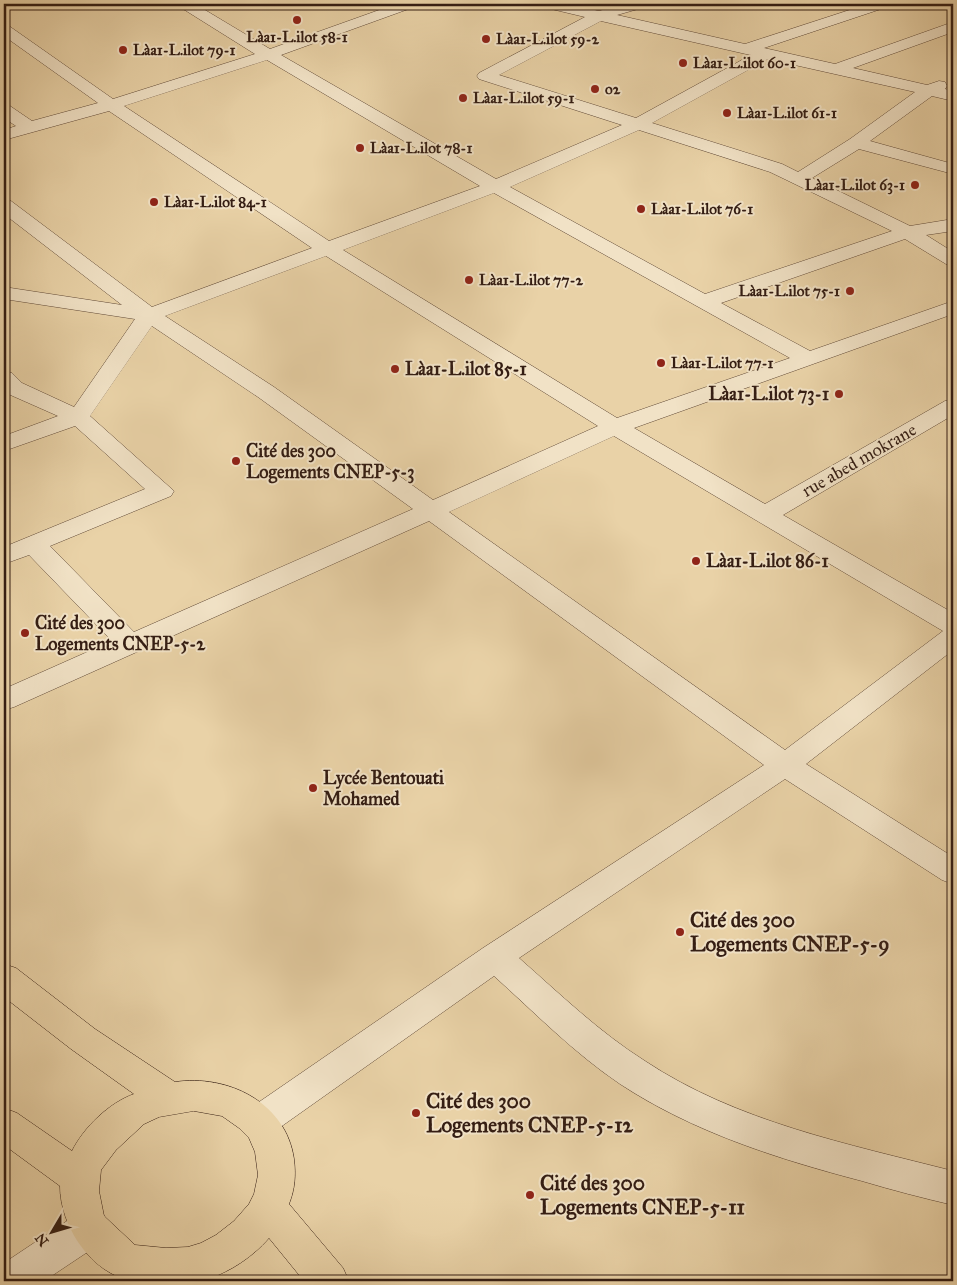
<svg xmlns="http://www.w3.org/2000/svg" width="957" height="1285" viewBox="0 0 957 1285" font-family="'IM FELL Great Primer',serif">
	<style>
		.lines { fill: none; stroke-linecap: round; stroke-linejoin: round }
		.minor-casing { stroke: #614a38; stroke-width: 1 }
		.major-casing { stroke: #341d13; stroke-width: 1 }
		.minor { fill: #f1e2c6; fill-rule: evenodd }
		.major { fill: #e9d2a7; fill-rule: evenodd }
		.poi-dot { fill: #8f2418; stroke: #f1e2c6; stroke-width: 2 }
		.labels { text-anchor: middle; stroke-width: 4; stroke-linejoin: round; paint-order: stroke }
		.far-poi-label { font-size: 15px; font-weight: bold; fill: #341d13; stroke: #f1e2c6; text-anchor: start }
		.poi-label { font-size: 18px; font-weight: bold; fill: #341d13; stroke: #f1e2c6; text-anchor: start }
		.street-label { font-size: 18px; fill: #341d13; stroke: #f1e2c6 }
		.near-poi-label { font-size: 21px; font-weight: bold; fill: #341d13; stroke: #f1e2c6; text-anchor: start }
	</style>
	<rect width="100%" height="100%" fill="#e9d2a7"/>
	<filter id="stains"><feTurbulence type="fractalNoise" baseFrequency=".004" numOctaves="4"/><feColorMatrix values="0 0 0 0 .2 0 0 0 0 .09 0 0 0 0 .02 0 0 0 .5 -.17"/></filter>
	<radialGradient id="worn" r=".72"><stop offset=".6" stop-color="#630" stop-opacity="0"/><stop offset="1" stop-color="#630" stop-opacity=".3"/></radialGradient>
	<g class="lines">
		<defs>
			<path id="minor" d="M 178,4 L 195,4 L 270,49 L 396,4 L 416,4 L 414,7 L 281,55 L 496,179 L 622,125 L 479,79 L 477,76 L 479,73 L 585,17 L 543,7 L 541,4 L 567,4 L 599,11 L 624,4 L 647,4 L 645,7 L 617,15 L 745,44 L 868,4 L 889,4 L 887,7 L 764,48 L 835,64 L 953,22 L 953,32 L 853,68 L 927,85 L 939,81 L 945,82 L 947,86 L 945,89 L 953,91 L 953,101 L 932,96 L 870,141 L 953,164 L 953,174 L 859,149 L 812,178 L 910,226 L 953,219 L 953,231 L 926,235 L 953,252 L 953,266 L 946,264 L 905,239 L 721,303 L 810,351 L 953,301 L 953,314 L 634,428 L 765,504 L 945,401 L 953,399 L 953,415 L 783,515 L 953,613 L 953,650 L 806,764 L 953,857 L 953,884 L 942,880 L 785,779 L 519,958 C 560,994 599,1032 645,1061 C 737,1122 848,1144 953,1171 L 953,1205 C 923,1198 892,1190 862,1181 C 778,1159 693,1132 620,1084 C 574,1053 535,1013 494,976 L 272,1133 L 259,1138 L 246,1133 L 241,1122 L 246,1111 L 483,948 L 764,765 L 429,521 L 14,707 L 4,710 L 4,689 L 112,641 L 29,555 L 4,564 L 4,547 L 145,489 L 75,426 L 4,451 L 4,436 L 58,416 L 6,393 L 4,390 L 4,371 L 12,373 L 22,383 L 74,407 L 135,319 L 4,299 L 4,287 L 122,305 L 4,214 L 4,199 L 11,201 L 152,307 L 312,248 L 109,111 L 4,140 L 4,130 L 16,126 L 4,118 L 4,105 L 10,106 L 32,121 L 98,103 L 4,36 L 4,24 L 9,26 L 113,99 L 255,54 L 180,7 ZM 601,21 L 746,54 L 751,55 L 636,118 L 499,75 ZM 768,59 L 915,92 L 850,139 L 798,172 L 782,164 L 652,123 ZM 267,60 L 480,186 L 329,241 L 124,106 ZM 639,130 L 770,172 L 892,231 L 705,294 L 510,187 ZM 494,193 L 790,358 L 617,418 L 343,250 ZM 326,256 L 598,426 L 433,500 L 274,387 L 165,316 ZM 152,326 L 258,397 L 413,509 L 134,632 L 50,546 L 171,496 L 174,491 L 90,416 ZM 614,436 L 943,631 L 785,750 L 449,512 Z
				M 90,1210 L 104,1215 L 110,1228 L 104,1241 L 44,1281 L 4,1281 L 4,1263 L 76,1215 Z"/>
			<path id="major" d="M 4,964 L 16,968 L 95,1029 L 175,1082 C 227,1074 286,1102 294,1159 C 296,1175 295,1189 289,1204 L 343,1268 L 349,1281 L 304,1281 L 269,1238 C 252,1258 221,1279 194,1281 C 186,1282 176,1281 168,1281 C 157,1281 144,1283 133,1281 C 91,1274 60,1226 60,1186 L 4,1145 L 4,1108 L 17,1113 L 72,1151 C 84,1127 109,1103 134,1094 L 71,1049 L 4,997 ZM 194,1111 L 222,1116 L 239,1128 L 249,1138 L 255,1152 L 258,1175 L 254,1194 L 249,1204 L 234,1221 L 216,1235 L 201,1243 L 188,1247 L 166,1248 L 135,1245 L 104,1216 L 99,1191 L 101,1170 L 116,1150 L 144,1124 L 159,1117 Z"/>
		</defs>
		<use href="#minor" class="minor-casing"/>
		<use href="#major" class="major-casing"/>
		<use href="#minor" class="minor"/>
		<use href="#major" class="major"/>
	</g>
	<g class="poi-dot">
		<circle cx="297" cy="20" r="5"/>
		<circle cx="486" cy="39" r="5"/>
		<circle cx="123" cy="50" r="5"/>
		<circle cx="683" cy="63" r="5"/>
		<circle cx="595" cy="89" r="5"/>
		<circle cx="463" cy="98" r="5"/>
		<circle cx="727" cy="113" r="5"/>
		<circle cx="360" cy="148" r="5"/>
		<circle cx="915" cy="185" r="5"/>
		<circle cx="154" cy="202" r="5"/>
		<circle cx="641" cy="209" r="5"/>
		<circle cx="469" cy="280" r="5"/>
		<circle cx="850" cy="291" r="5"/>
		<circle cx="661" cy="363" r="5"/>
		<circle cx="395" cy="369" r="5"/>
		<circle cx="839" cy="394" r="5"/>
		<circle cx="236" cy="461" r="5"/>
		<circle cx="696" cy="561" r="5"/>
		<circle cx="25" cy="633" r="5"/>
		<circle cx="313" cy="788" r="5"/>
		<circle cx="680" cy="932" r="5"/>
		<circle cx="416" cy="1113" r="5"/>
		<circle cx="530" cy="1195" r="5"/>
	</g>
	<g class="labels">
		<g class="far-poi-label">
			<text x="297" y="42" text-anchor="middle">Làa1-L.ilot 58-1</text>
			<text x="496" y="44">Làa1-L.ilot 59-2</text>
			<text x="133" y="55">Làa1-L.ilot 79-1</text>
			<text x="693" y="68">Làa1-L.ilot 60-1</text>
			<text x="605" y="94">o2</text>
			<text x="473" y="103">Làa1-L.ilot 59-1</text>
			<text x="737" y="118">Làa1-L.ilot 61-1</text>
			<text x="370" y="153">Làa1-L.ilot 78-1</text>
			<text x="905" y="190" text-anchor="end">Làa1-L.ilot 63-1</text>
			<text x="164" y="207">Làa1-L.ilot 84-1</text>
			<text x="651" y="214">Làa1-L.ilot 76-1</text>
			<text x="479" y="285">Làa1-L.ilot 77-2</text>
			<text x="840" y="296" text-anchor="end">Làa1-L.ilot 75-1</text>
			<text x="671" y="368">Làa1-L.ilot 77-1</text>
		</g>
		<g class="poi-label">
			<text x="405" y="375">Làa1-L.ilot 85-1</text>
			<text x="829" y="400" text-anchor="end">Làa1-L.ilot 73-1</text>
			<text x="246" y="457">Cité des 300<tspan x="246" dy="21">Logements CNEP-5-3</tspan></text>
			<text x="706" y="567">Làa1-L.ilot 86-1</text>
			<text x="35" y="629">Cité des 300<tspan x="35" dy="21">Logements CNEP-5-2</tspan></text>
			<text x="323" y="784">Lycée Bentouati<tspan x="323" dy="21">Mohamed</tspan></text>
		</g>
		<g class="street-label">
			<text transform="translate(859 460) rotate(-30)" y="6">rue abed mokrane</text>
		</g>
		<g class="near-poi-label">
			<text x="690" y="927">Cité des 300<tspan x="690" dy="24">Logements CNEP-5-9</tspan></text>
			<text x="426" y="1108">Cité des 300<tspan x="426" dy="24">Logements CNEP-5-12</tspan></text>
			<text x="540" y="1190">Cité des 300<tspan x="540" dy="24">Logements CNEP-5-11</tspan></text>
		</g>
	</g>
	<rect width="957" height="1285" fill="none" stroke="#e9d2a7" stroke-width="20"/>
	<rect x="5" y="5" width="947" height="1275" fill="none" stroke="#341d13" stroke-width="2.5"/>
	<rect x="10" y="10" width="937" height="1265" fill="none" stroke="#341d13"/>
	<g transform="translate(52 1232) rotate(232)" stroke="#f1e2c6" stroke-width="4" paint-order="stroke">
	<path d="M0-4L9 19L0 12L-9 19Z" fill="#341d13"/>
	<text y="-8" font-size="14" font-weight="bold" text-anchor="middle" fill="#341d13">N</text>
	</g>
	<rect width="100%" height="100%" filter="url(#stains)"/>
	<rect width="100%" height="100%" fill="url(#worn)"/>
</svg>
